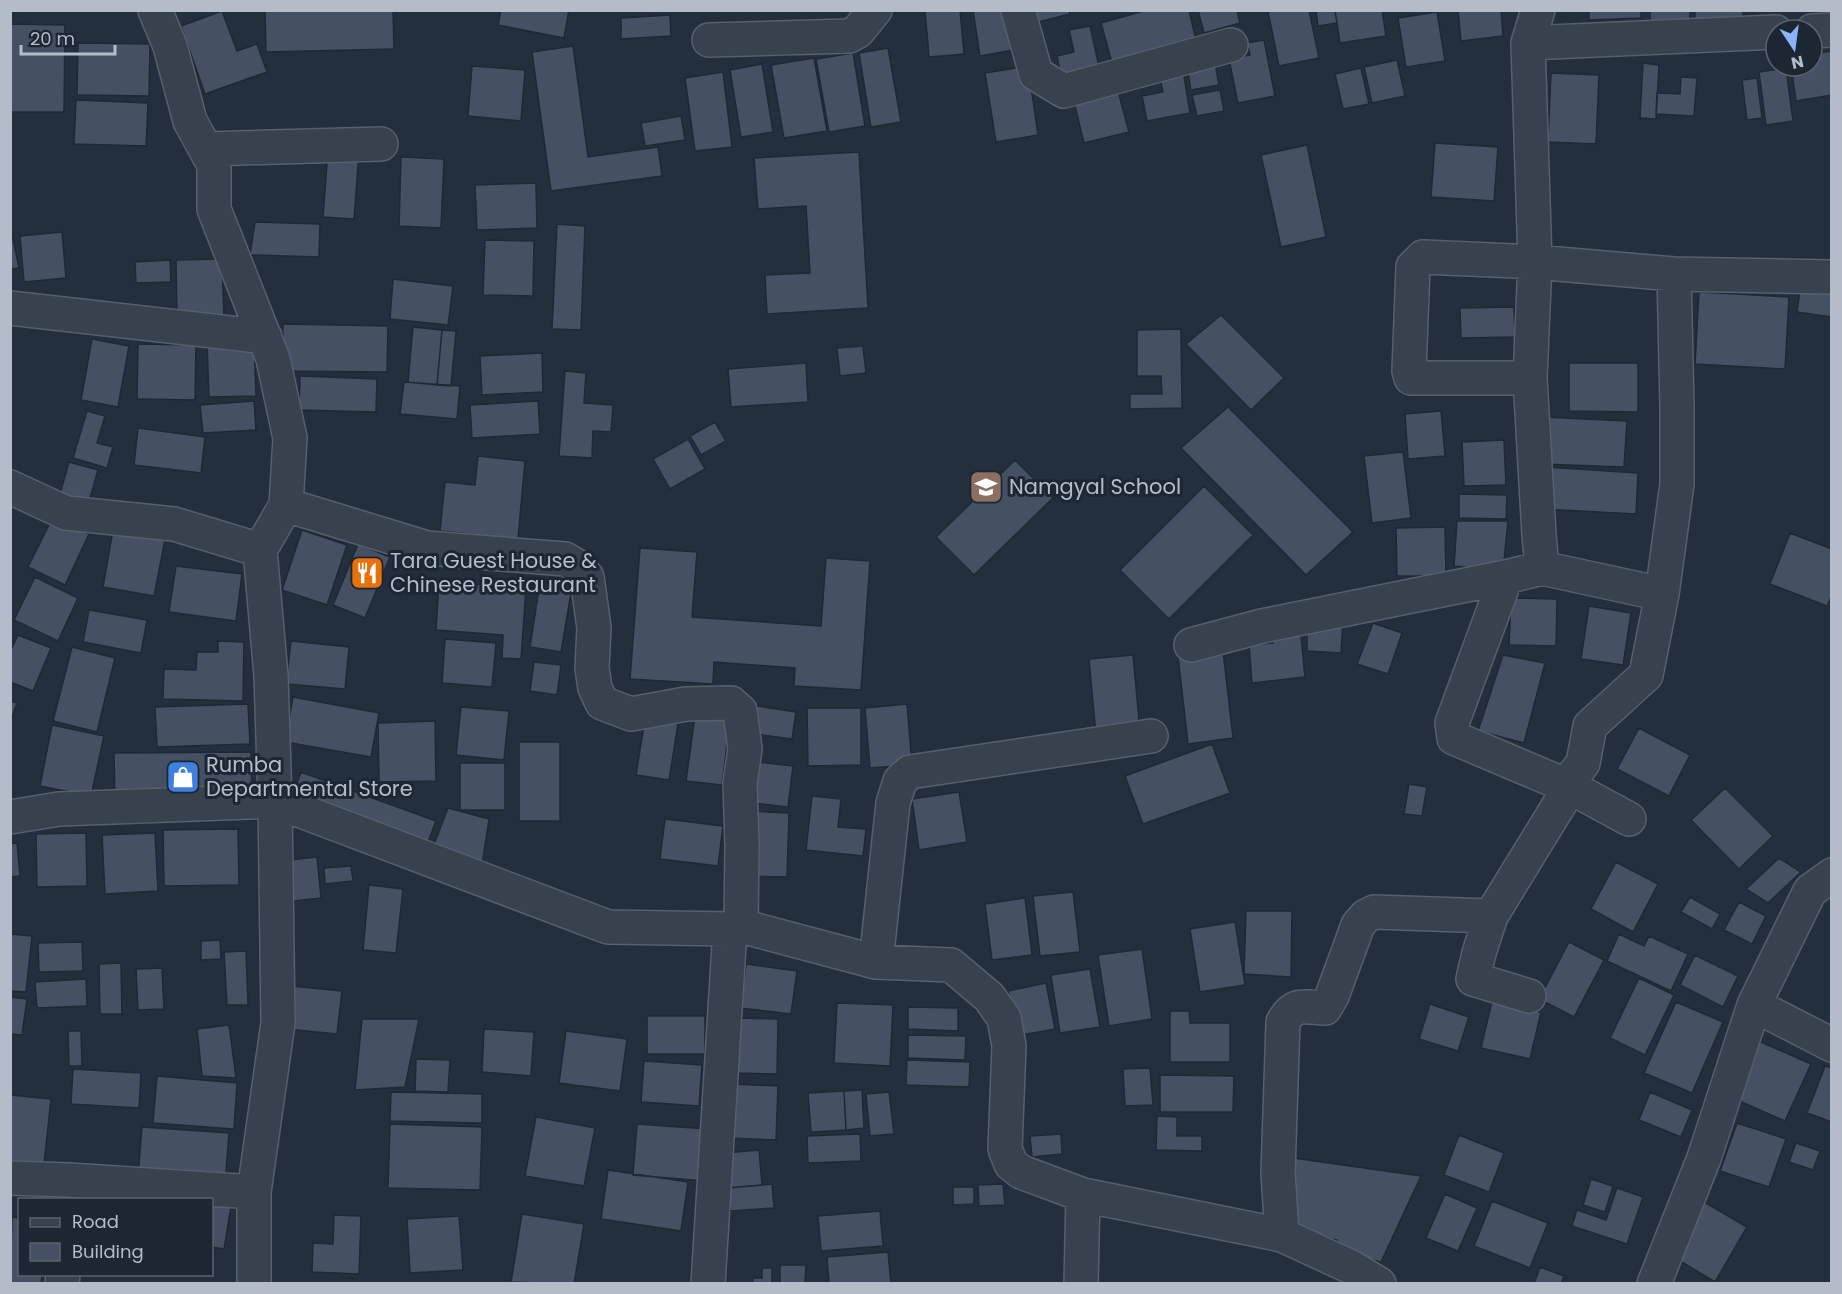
<svg xmlns="http://www.w3.org/2000/svg" width="1842" height="1294" viewBox="0 0 1842 1294" font-family="Poppins,sans-serif">
	<style>
		.building { fill: #455162; stroke: #1f2835; stroke-width: 1.5 }
		.lines { fill: none; stroke-linecap: round; stroke-linejoin: round }
		.minor-casing { stroke: #565f6c; stroke-width: 36 }
		.minor { stroke: #38414e; stroke-width: 33 }
		.labels { text-anchor: middle; stroke-width: 6; stroke-linejoin: round; paint-order: stroke }
		.poi-label { font-size: 21px; fill: #b4bcc9; stroke: #1d2633; text-anchor: start }
	</style>
	<rect width="100%" height="100%" fill="#242f3e"/>
	<path class="building" d="M 265,10 L 393,10 L 394,49 L 266,52 Z
		M 501,10 L 569,10 L 564,38 L 498,25 Z
		M 925,10 L 960,10 L 964,54 L 929,57 Z
		M 973,10 L 1013,10 L 1019,49 L 980,56 Z
		M 1031,10 L 1069,10 L 1070,14 L 1034,23 Z
		M 1147,10 L 1189,10 L 1196,40 L 1112,63 L 1101,23 Z
		M 1198,10 L 1237,10 L 1240,23 L 1204,33 Z
		M 1273,10 L 1309,10 L 1319,58 L 1279,66 L 1268,11 Z
		M 1316,10 L 1335,10 L 1337,23 L 1318,26 Z
		M 1335,10 L 1382,10 L 1386,36 L 1340,43 Z
		M 1458,10 L 1501,10 L 1503,36 L 1461,41 Z
		M 1589,10 L 1641,10 L 1641,18 L 1589,20 Z
		M 1650,10 L 1690,10 L 1690,32 L 1650,32 Z
		M 1695,10 L 1743,10 L 1743,30 L 1695,30 Z
		M 222,11 L 237,51 L 257,44 L 267,72 L 205,94 L 181,26 Z
		M 1437,12 L 1445,61 L 1406,67 L 1398,18 Z
		M 670,15 L 671,36 L 621,39 L 621,18 Z
		M 10,24 L 65,25 L 64,112 L 10,112 Z
		M 1090,26 L 1100,71 L 1062,80 L 1057,56 L 1074,52 L 1069,30 Z
		M 1264,40 L 1275,96 L 1238,103 L 1229,59 L 1250,55 L 1247,43 Z
		M 78,43 L 150,44 L 149,96 L 77,95 Z
		M 573,46 L 588,157 L 658,147 L 662,176 L 551,191 L 532,52 Z
		M 888,48 L 901,122 L 871,127 L 859,53 Z
		M 1832,51 L 1832,95 L 1796,101 L 1791,66 L 1812,66 L 1812,54 Z
		M 853,53 L 865,126 L 829,132 L 816,59 Z
		M 814,58 L 827,131 L 784,138 L 771,65 Z
		M 1397,60 L 1405,96 L 1372,103 L 1364,67 Z
		M 1215,62 L 1219,85 L 1191,90 L 1187,68 Z
		M 1643,63 L 1659,65 L 1656,119 L 1640,118 Z
		M 762,64 L 773,132 L 741,137 L 730,70 Z
		M 472,66 L 525,70 L 521,121 L 468,116 Z
		M 1028,66 L 1038,135 L 996,142 L 985,73 Z
		M 1361,68 L 1369,104 L 1343,109 L 1335,74 Z
		M 1786,68 L 1793,121 L 1766,125 L 1759,72 Z
		M 1183,70 L 1190,113 L 1147,121 L 1142,96 L 1163,92 L 1159,74 Z
		M 723,72 L 732,147 L 695,151 L 685,78 Z
		M 1551,73 L 1599,75 L 1596,144 L 1548,142 Z
		M 1681,77 L 1697,78 L 1694,116 L 1656,114 L 1657,93 L 1680,94 Z
		M 1757,78 L 1762,118 L 1747,120 L 1742,80 Z
		M 1220,90 L 1224,111 L 1197,116 L 1192,95 Z
		M 1118,91 L 1129,132 L 1084,143 L 1074,102 Z
		M 76,100 L 148,103 L 146,146 L 74,144 Z
		M 681,116 L 685,140 L 645,146 L 641,123 Z
		M 1435,143 L 1498,147 L 1494,201 L 1431,197 Z
		M 1307,145 L 1326,237 L 1281,247 L 1261,155 Z
		M 328,150 L 359,152 L 354,219 L 323,217 Z
		M 859,152 L 868,308 L 767,314 L 765,275 L 810,273 L 806,206 L 758,209 L 754,158 Z
		M 401,157 L 444,159 L 441,228 L 399,226 Z
		M 536,183 L 537,228 L 477,230 L 475,185 Z
		M 255,222 L 320,224 L 319,257 L 250,255 Z
		M 557,224 L 585,226 L 581,330 L 552,329 Z
		M 10,225 L 19,268 L 10,269 Z
		M 62,232 L 66,278 L 24,282 L 20,236 Z
		M 485,240 L 534,241 L 533,296 L 483,295 Z
		M 222,259 L 224,318 L 177,320 L 176,260 Z
		M 170,260 L 171,282 L 136,283 L 135,262 Z
		M 393,279 L 453,286 L 448,325 L 390,319 Z
		M 1801,282 L 1832,286 L 1832,317 L 1797,312 Z
		M 1699,292 L 1789,297 L 1785,369 L 1695,364 Z
		M 1514,307 L 1515,337 L 1461,338 L 1460,308 Z
		M 1221,315 L 1284,378 L 1251,410 L 1186,344 Z
		M 283,324 L 388,326 L 387,372 L 282,371 Z
		M 413,327 L 442,330 L 437,385 L 408,382 Z
		M 1181,329 L 1182,408 L 1130,409 L 1130,394 L 1162,394 L 1161,376 L 1137,376 L 1137,330 Z
		M 442,330 L 456,331 L 451,386 L 437,385 Z
		M 92,339 L 129,346 L 118,407 L 81,400 Z
		M 254,342 L 256,396 L 209,397 L 207,344 Z
		M 138,344 L 196,345 L 195,400 L 137,399 Z
		M 863,346 L 866,373 L 840,376 L 837,348 Z
		M 542,353 L 543,392 L 482,395 L 480,356 Z
		M 806,363 L 808,402 L 731,407 L 728,369 Z
		M 1569,363 L 1638,363 L 1638,412 L 1569,411 Z
		M 565,371 L 586,373 L 584,403 L 613,405 L 611,432 L 593,431 L 592,458 L 559,456 Z
		M 300,376 L 377,379 L 376,412 L 299,410 Z
		M 404,382 L 460,386 L 457,419 L 400,414 Z
		M 254,401 L 256,430 L 203,433 L 200,405 Z
		M 538,401 L 540,434 L 472,438 L 470,405 Z
		M 1228,407 L 1353,532 L 1306,575 L 1181,448 Z
		M 87,411 L 105,416 L 97,443 L 113,447 L 107,468 L 73,458 Z
		M 1441,411 L 1445,456 L 1408,459 L 1405,414 Z
		M 1543,417 L 1627,421 L 1624,467 L 1541,464 Z
		M 715,422 L 726,441 L 701,455 L 690,436 Z
		M 138,428 L 205,437 L 201,473 L 134,465 Z
		M 688,439 L 705,469 L 670,489 L 653,459 Z
		M 1504,440 L 1506,485 L 1464,486 L 1462,442 Z
		M 1403,452 L 1411,518 L 1372,523 L 1364,456 Z
		M 478,456 L 525,461 L 518,539 L 440,531 L 445,482 L 475,485 Z
		M 1015,460 L 1053,498 L 974,575 L 936,537 Z
		M 69,462 L 98,470 L 87,509 L 58,501 Z
		M 1545,467 L 1638,473 L 1636,514 L 1542,509 Z
		M 1204,486 L 1253,535 L 1169,619 L 1120,570 Z
		M 1459,494 L 1507,495 L 1506,519 L 1459,518 Z
		M 53,517 L 89,534 L 65,585 L 28,567 Z
		M 1457,521 L 1508,521 L 1503,571 L 1454,566 Z
		M 1445,527 L 1446,576 L 1397,576 L 1396,528 Z
		M 113,530 L 165,540 L 154,596 L 103,587 Z
		M 302,530 L 347,545 L 327,605 L 282,590 Z
		M 1790,533 L 1832,549 L 1832,595 L 1827,606 L 1770,584 Z
		M 358,544 L 390,557 L 365,618 L 333,605 Z
		M 640,548 L 697,552 L 692,617 L 821,626 L 826,558 L 870,561 L 861,690 L 794,686 L 795,668 L 714,662 L 713,684 L 630,679 Z
		M 176,566 L 242,574 L 236,621 L 169,612 Z
		M 35,577 L 78,598 L 58,641 L 14,620 Z
		M 439,582 L 526,588 L 521,659 L 502,658 L 503,635 L 436,630 Z
		M 540,582 L 572,587 L 561,652 L 530,647 Z
		M 1511,598 L 1557,599 L 1556,646 L 1509,645 Z
		M 1589,606 L 1631,613 L 1623,665 L 1581,659 Z
		M 89,610 L 147,620 L 141,653 L 83,642 Z
		M 1343,620 L 1341,653 L 1307,651 L 1307,622 Z
		M 1373,623 L 1402,633 L 1388,674 L 1357,664 Z
		M 1300,626 L 1305,677 L 1252,683 L 1249,645 L 1273,643 L 1272,629 Z
		M 18,635 L 51,648 L 33,691 L 10,682 L 10,652 Z
		M 445,639 L 496,643 L 492,687 L 442,683 Z
		M 218,641 L 244,642 L 243,701 L 163,699 L 164,669 L 196,670 L 197,652 L 218,652 Z
		M 291,641 L 349,647 L 345,689 L 286,684 Z
		M 1222,642 L 1233,738 L 1188,744 L 1177,647 Z
		M 72,647 L 115,658 L 97,732 L 53,721 Z
		M 1133,655 L 1140,731 L 1096,735 L 1089,659 Z
		M 1503,655 L 1545,663 L 1524,743 L 1478,731 Z
		M 534,662 L 561,665 L 557,695 L 530,691 Z
		M 293,697 L 379,713 L 371,757 L 285,742 Z
		M 10,701 L 17,703 L 10,723 Z
		M 248,704 L 250,744 L 157,747 L 155,707 Z
		M 907,704 L 912,765 L 870,768 L 865,708 Z
		M 751,705 L 796,712 L 792,739 L 747,733 Z
		M 461,707 L 509,711 L 504,760 L 456,755 Z
		M 807,708 L 861,708 L 861,765 L 808,766 Z
		M 695,716 L 730,720 L 722,785 L 686,781 Z
		M 645,719 L 678,724 L 669,780 L 636,775 Z
		M 435,721 L 436,781 L 379,782 L 378,723 Z
		M 52,725 L 104,736 L 91,796 L 40,786 Z
		M 1639,728 L 1690,755 L 1669,796 L 1617,769 Z
		M 519,742 L 560,742 L 560,821 L 519,821 Z
		M 1212,744 L 1230,793 L 1143,824 L 1125,776 Z
		M 251,752 L 252,800 L 115,801 L 114,753 Z
		M 757,762 L 793,766 L 788,807 L 753,803 Z
		M 460,763 L 505,763 L 505,810 L 460,810 Z
		M 301,772 L 436,821 L 425,850 L 291,800 Z
		M 1409,784 L 1427,787 L 1422,816 L 1404,814 Z
		M 1725,788 L 1773,836 L 1739,869 L 1691,820 Z
		M 959,792 L 967,842 L 919,850 L 912,799 Z
		M 812,796 L 841,799 L 838,827 L 866,829 L 863,856 L 806,850 Z
		M 448,808 L 489,819 L 482,865 L 433,847 Z
		M 746,811 L 789,813 L 787,877 L 744,876 Z
		M 665,819 L 723,826 L 718,866 L 660,859 Z
		M 238,829 L 239,885 L 164,886 L 163,830 Z
		M 86,833 L 87,886 L 37,887 L 36,834 Z
		M 155,833 L 158,891 L 105,894 L 102,835 Z
		M 17,843 L 20,876 L 10,877 L 10,844 Z
		M 317,857 L 321,898 L 284,902 L 280,861 Z
		M 1779,858 L 1801,872 L 1768,903 L 1746,889 Z
		M 1616,862 L 1658,884 L 1633,932 L 1591,909 Z
		M 351,866 L 353,881 L 325,884 L 324,868 Z
		M 369,885 L 403,889 L 396,953 L 363,950 Z
		M 1073,892 L 1080,952 L 1040,956 L 1033,896 Z
		M 1690,897 L 1720,914 L 1712,929 L 1681,912 Z
		M 1025,898 L 1032,955 L 992,960 L 985,904 Z
		M 1739,902 L 1766,916 L 1752,944 L 1724,930 Z
		M 1246,911 L 1292,911 L 1291,977 L 1244,974 Z
		M 1235,922 L 1245,985 L 1200,992 L 1190,929 Z
		M 10,934 L 32,936 L 26,992 L 10,991 Z
		M 1619,934 L 1644,946 L 1649,936 L 1688,954 L 1671,991 L 1607,961 Z
		M 220,940 L 221,959 L 201,960 L 201,941 Z
		M 82,942 L 83,971 L 39,972 L 38,943 Z
		M 1569,942 L 1604,960 L 1574,1017 L 1539,999 Z
		M 1142,949 L 1152,1019 L 1109,1026 L 1098,955 Z
		M 246,951 L 248,1005 L 227,1005 L 224,952 Z
		M 1695,955 L 1738,976 L 1723,1007 L 1680,985 Z
		M 121,963 L 122,1014 L 100,1014 L 99,964 Z
		M 746,964 L 797,971 L 791,1014 L 740,1008 Z
		M 162,968 L 164,1009 L 138,1010 L 136,969 Z
		M 1090,969 L 1100,1027 L 1060,1033 L 1051,975 Z
		M 1639,978 L 1674,995 L 1645,1055 L 1610,1038 Z
		M 86,979 L 87,1006 L 37,1008 L 35,982 Z
		M 1046,983 L 1055,1029 L 1017,1036 L 1008,991 Z
		M 291,986 L 342,991 L 337,1034 L 287,1029 Z
		M 10,997 L 27,999 L 22,1035 L 10,1034 Z
		M 1492,1001 L 1541,1012 L 1530,1059 L 1481,1048 Z
		M 1676,1002 L 1723,1022 L 1692,1093 L 1644,1073 Z
		M 837,1003 L 893,1005 L 890,1066 L 834,1063 Z
		M 1430,1004 L 1469,1017 L 1458,1051 L 1419,1039 Z
		M 908,1007 L 958,1008 L 958,1031 L 908,1029 Z
		M 1170,1011 L 1189,1011 L 1190,1023 L 1230,1023 L 1230,1062 L 1170,1062 Z
		M 647,1016 L 705,1016 L 705,1054 L 647,1054 Z
		M 737,1018 L 778,1019 L 777,1074 L 736,1073 Z
		M 362,1019 L 419,1019 L 405,1087 L 355,1090 Z
		M 229,1025 L 236,1078 L 202,1076 L 197,1029 Z
		M 484,1029 L 534,1032 L 531,1076 L 482,1072 Z
		M 68,1031 L 81,1031 L 82,1066 L 69,1066 Z
		M 566,1031 L 627,1039 L 620,1091 L 559,1083 Z
		M 908,1035 L 966,1036 L 965,1060 L 908,1058 Z
		M 1754,1039 L 1811,1064 L 1785,1121 L 1728,1096 Z
		M 416,1059 L 450,1060 L 448,1092 L 415,1091 Z
		M 907,1060 L 970,1062 L 969,1087 L 906,1085 Z
		M 644,1061 L 702,1065 L 699,1106 L 641,1102 Z
		M 1825,1066 L 1832,1068 L 1832,1122 L 1807,1113 Z
		M 1150,1068 L 1153,1105 L 1125,1106 L 1123,1069 Z
		M 73,1069 L 141,1073 L 139,1108 L 71,1104 Z
		M 1160,1075 L 1234,1076 L 1233,1112 L 1160,1112 Z
		M 157,1076 L 237,1083 L 234,1129 L 153,1123 Z
		M 733,1084 L 778,1086 L 776,1140 L 731,1138 Z
		M 862,1090 L 864,1128 L 846,1130 L 844,1091 Z
		M 844,1091 L 846,1130 L 811,1132 L 808,1093 Z
		M 391,1092 L 482,1094 L 482,1123 L 390,1121 Z
		M 889,1092 L 894,1134 L 870,1136 L 866,1094 Z
		M 1650,1092 L 1692,1110 L 1681,1137 L 1639,1120 Z
		M 10,1095 L 51,1099 L 43,1173 L 10,1169 Z
		M 1157,1116 L 1177,1117 L 1177,1136 L 1202,1136 L 1202,1151 L 1156,1150 Z
		M 536,1117 L 595,1128 L 584,1186 L 525,1176 Z
		M 1737,1123 L 1786,1139 L 1769,1187 L 1720,1171 Z
		M 390,1124 L 482,1127 L 480,1190 L 388,1188 Z
		M 637,1124 L 708,1129 L 704,1181 L 633,1175 Z
		M 142,1127 L 229,1133 L 225,1184 L 138,1177 Z
		M 860,1134 L 861,1161 L 808,1163 L 807,1136 Z
		M 1061,1134 L 1062,1154 L 1032,1157 L 1030,1136 Z
		M 1459,1135 L 1504,1153 L 1489,1192 L 1444,1175 Z
		M 1796,1143 L 1820,1151 L 1813,1170 L 1789,1162 Z
		M 759,1150 L 762,1185 L 728,1188 L 725,1153 Z
		M 1293,1158 L 1421,1176 L 1381,1262 L 1335,1251 L 1337,1240 L 1297,1231 Z
		M 608,1170 L 688,1182 L 681,1231 L 601,1219 Z
		M 1591,1179 L 1613,1186 L 1605,1212 L 1583,1205 Z
		M 772,1184 L 774,1208 L 730,1211 L 728,1188 Z
		M 1003,1184 L 1005,1205 L 979,1206 L 978,1185 Z
		M 953,1187 L 974,1187 L 974,1204 L 953,1205 Z
		M 1617,1188 L 1643,1197 L 1627,1244 L 1572,1226 L 1577,1210 L 1606,1220 Z
		M 1445,1194 L 1477,1208 L 1458,1251 L 1426,1238 Z
		M 1699,1199 L 1747,1227 L 1715,1282 L 1667,1253 Z
		M 212,1200 L 232,1200 L 224,1249 L 212,1247 Z
		M 1492,1201 L 1548,1223 L 1530,1268 L 1474,1246 Z
		M 880,1211 L 883,1246 L 821,1251 L 818,1216 Z
		M 522,1214 L 584,1224 L 574,1284 L 511,1282 Z
		M 334,1215 L 361,1216 L 359,1274 L 312,1272 L 313,1243 L 333,1244 Z
		M 459,1216 L 463,1270 L 410,1273 L 407,1219 Z
		M 12,1217 L 20,1218 L 20,1274 L 42,1274 L 41,1284 L 10,1284 Z
		M 888,1252 L 891,1284 L 829,1284 L 827,1257 Z
		M 780,1265 L 806,1265 L 805,1284 L 780,1284 Z
		M 1540,1267 L 1564,1276 L 1561,1284 L 1534,1284 Z
		M 762,1268 L 772,1268 L 772,1284 L 753,1284 L 753,1278 L 762,1278 Z"/>
	<g class="lines">
		<defs>
			<path id="minor" d="M 155,10 L 170,46 L 190,121 L 214,165 L 214,209 L 273,359 L 290,438 L 286,505 L 260,550 L 271,676 L 275,801 L 278,1023 L 254,1192 L 254,1284
				M 1018,10 L 1036,74 L 1064,91 L 1231,45
				M 1538,10 L 1528,43 L 1776,32
				M 1812,31 L 1832,30
				M 709,40 L 849,36 L 858,31 L 875,10
				M 1528,43 L 1535,262 L 1530,378
				M 206,149 L 381,144
				M 10,308 L 265,337
				M 10,487 L 66,513 L 174,524 L 260,550
				M 286,505 L 427,548 L 565,559 L 577,566 L 587,577 L 594,628 L 592,668 L 595,688 L 602,703 L 631,714 L 686,704 L 731,703 L 740,711 L 745,749 L 740,783 L 742,845 L 741,926
				M 1662,594 L 1542,568 L 1539,535 L 1530,378 L 1411,378 L 1409,371 L 1413,267 L 1423,257 L 1535,262 L 1674,274 L 1832,277
				M 1191,645 L 1262,626 L 1506,577
				M 10,817 L 59,809 L 275,801 L 608,927 L 730,929 L 741,926 L 876,962 L 951,965 L 989,997 L 1004,1018 L 1009,1046 L 1005,1149 L 1011,1164 L 1021,1172 L 1083,1195 L 1282,1235 L 1351,1267 L 1379,1284
				M 1629,819 L 1570,787 L 1571,779 L 1583,763 L 1590,726 L 1646,675 L 1662,594 L 1677,484 L 1677,408 L 1674,274
				M 1491,916 L 1479,953 L 1473,979 L 1529,996
				M 876,962 L 893,803 L 900,781 L 910,772 L 1151,736
				M 1754,1005 L 1832,1045
				M 10,1178 L 69,1180 L 254,1192
				M 1282,1235 L 1278,1173 L 1283,1022 C 1294,1002 1304,1007 1325,1008 L 1332,996 L 1358,925 L 1366,916 L 1374,912 L 1491,916 L 1570,787 L 1454,738 L 1452,723 L 1506,577 L 1542,568
				M 62,1284 L 63,1274
				M 708,1284 L 730,929
				M 1081,1284 L 1083,1195
				M 1654,1284 L 1704,1158 L 1754,1005 L 1810,891 L 1832,875"/>
		</defs>
		<use href="#minor" class="minor-casing"/>
		<use href="#minor" class="minor"/>
	</g>
	<defs>
		<symbol id="school-square" viewBox="-11 -11 22 22"><rect x="-9" y="-9" width="18" height="18" rx="4" fill="#8d6e63" stroke="#1d2633"/><path d="M0-5L7-2L0 1L-7-2ZM-4 1L0 2.5L4 1V4Q0 6-4 4Z" fill="#fff"/></symbol>
		<symbol id="restaurant-square" viewBox="-11 -11 22 22"><rect x="-9" y="-9" width="18" height="18" rx="4" fill="#e8710a" stroke="#1d2633"/><path d="M-5-6h1v4h1v-4h1v4h1v-4h1v5L-1.5 .5V6h-2V.5L-5-1ZM5-6V6H3V1.5H1.5Q1.5-4 5-6Z" fill="#fff"/></symbol>
		<symbol id="shop-square" viewBox="-11 -11 22 22"><rect x="-9" y="-9" width="18" height="18" rx="4" fill="#3f7fe0" stroke="#1d2633"/><path d="M-5-2.5h2.3a2.7 3.5 0 0 1 5.4 0H5L5.5 6h-11ZM-1.5-2.5h3a1.5 2.3 0 0 0-3 0Z" fill="#fff"/></symbol>
	</defs>
	<g fill-rule="evenodd">
		<use href="#school-square" x="967" y="468" width="38" height="38"/>
		<use href="#restaurant-square" x="348" y="554" width="38" height="38"/>
		<use href="#shop-square" x="164" y="758" width="38" height="38"/>
	</g>
	<g class="labels">
		<g class="poi-label">
			<text x="1009" y="494">Namgyal School</text>
			<text x="390" y="568">Tara Guest House &amp;<tspan x="390" dy="24">Chinese Restaurant</tspan></text>
			<text x="206" y="772">Rumba<tspan x="206" dy="24">Departmental Store</tspan></text>
		</g>
	</g>
	<rect width="1842" height="1294" fill="none" stroke="#b4bcc9" stroke-width="24"/>
	<rect x="18" y="1198" width="195" height="78" fill="#1d2633" stroke="#59626f" stroke-width="1.5"/>
	<rect x="30" y="1218" width="30" height="9" fill="#38414e" stroke="#59626f" stroke-width="1.5"/>
	<text x="72" y="1228" font-size="18" fill="#b4bcc9">Road</text>
	<rect x="30" y="1243" width="30" height="18" fill="#455162" stroke="#59626f" stroke-width="1.5"/>
	<text x="72" y="1258" font-size="18" fill="#b4bcc9">Building</text>
	<g transform="translate(1794 48) rotate(167)"><circle r="28" fill="#1d2633" stroke="#59626f" stroke-width="1.5"/>
	<path d="M0-4.5L10 22L0 15L-10 22Z" fill="#8ab4f8"/>
	<text y="-9" font-size="16" font-weight="bold" text-anchor="middle" fill="#b4bcc9">N</text>
	</g>
	<path d="M21 45v9h94v-9" fill="none" stroke="#b4bcc9" stroke-width="3"/>
	<text x="30" y="45" font-size="18" fill="#b4bcc9" stroke="#1d2633" stroke-width="4.5" paint-order="stroke">20 m</text>
</svg>
